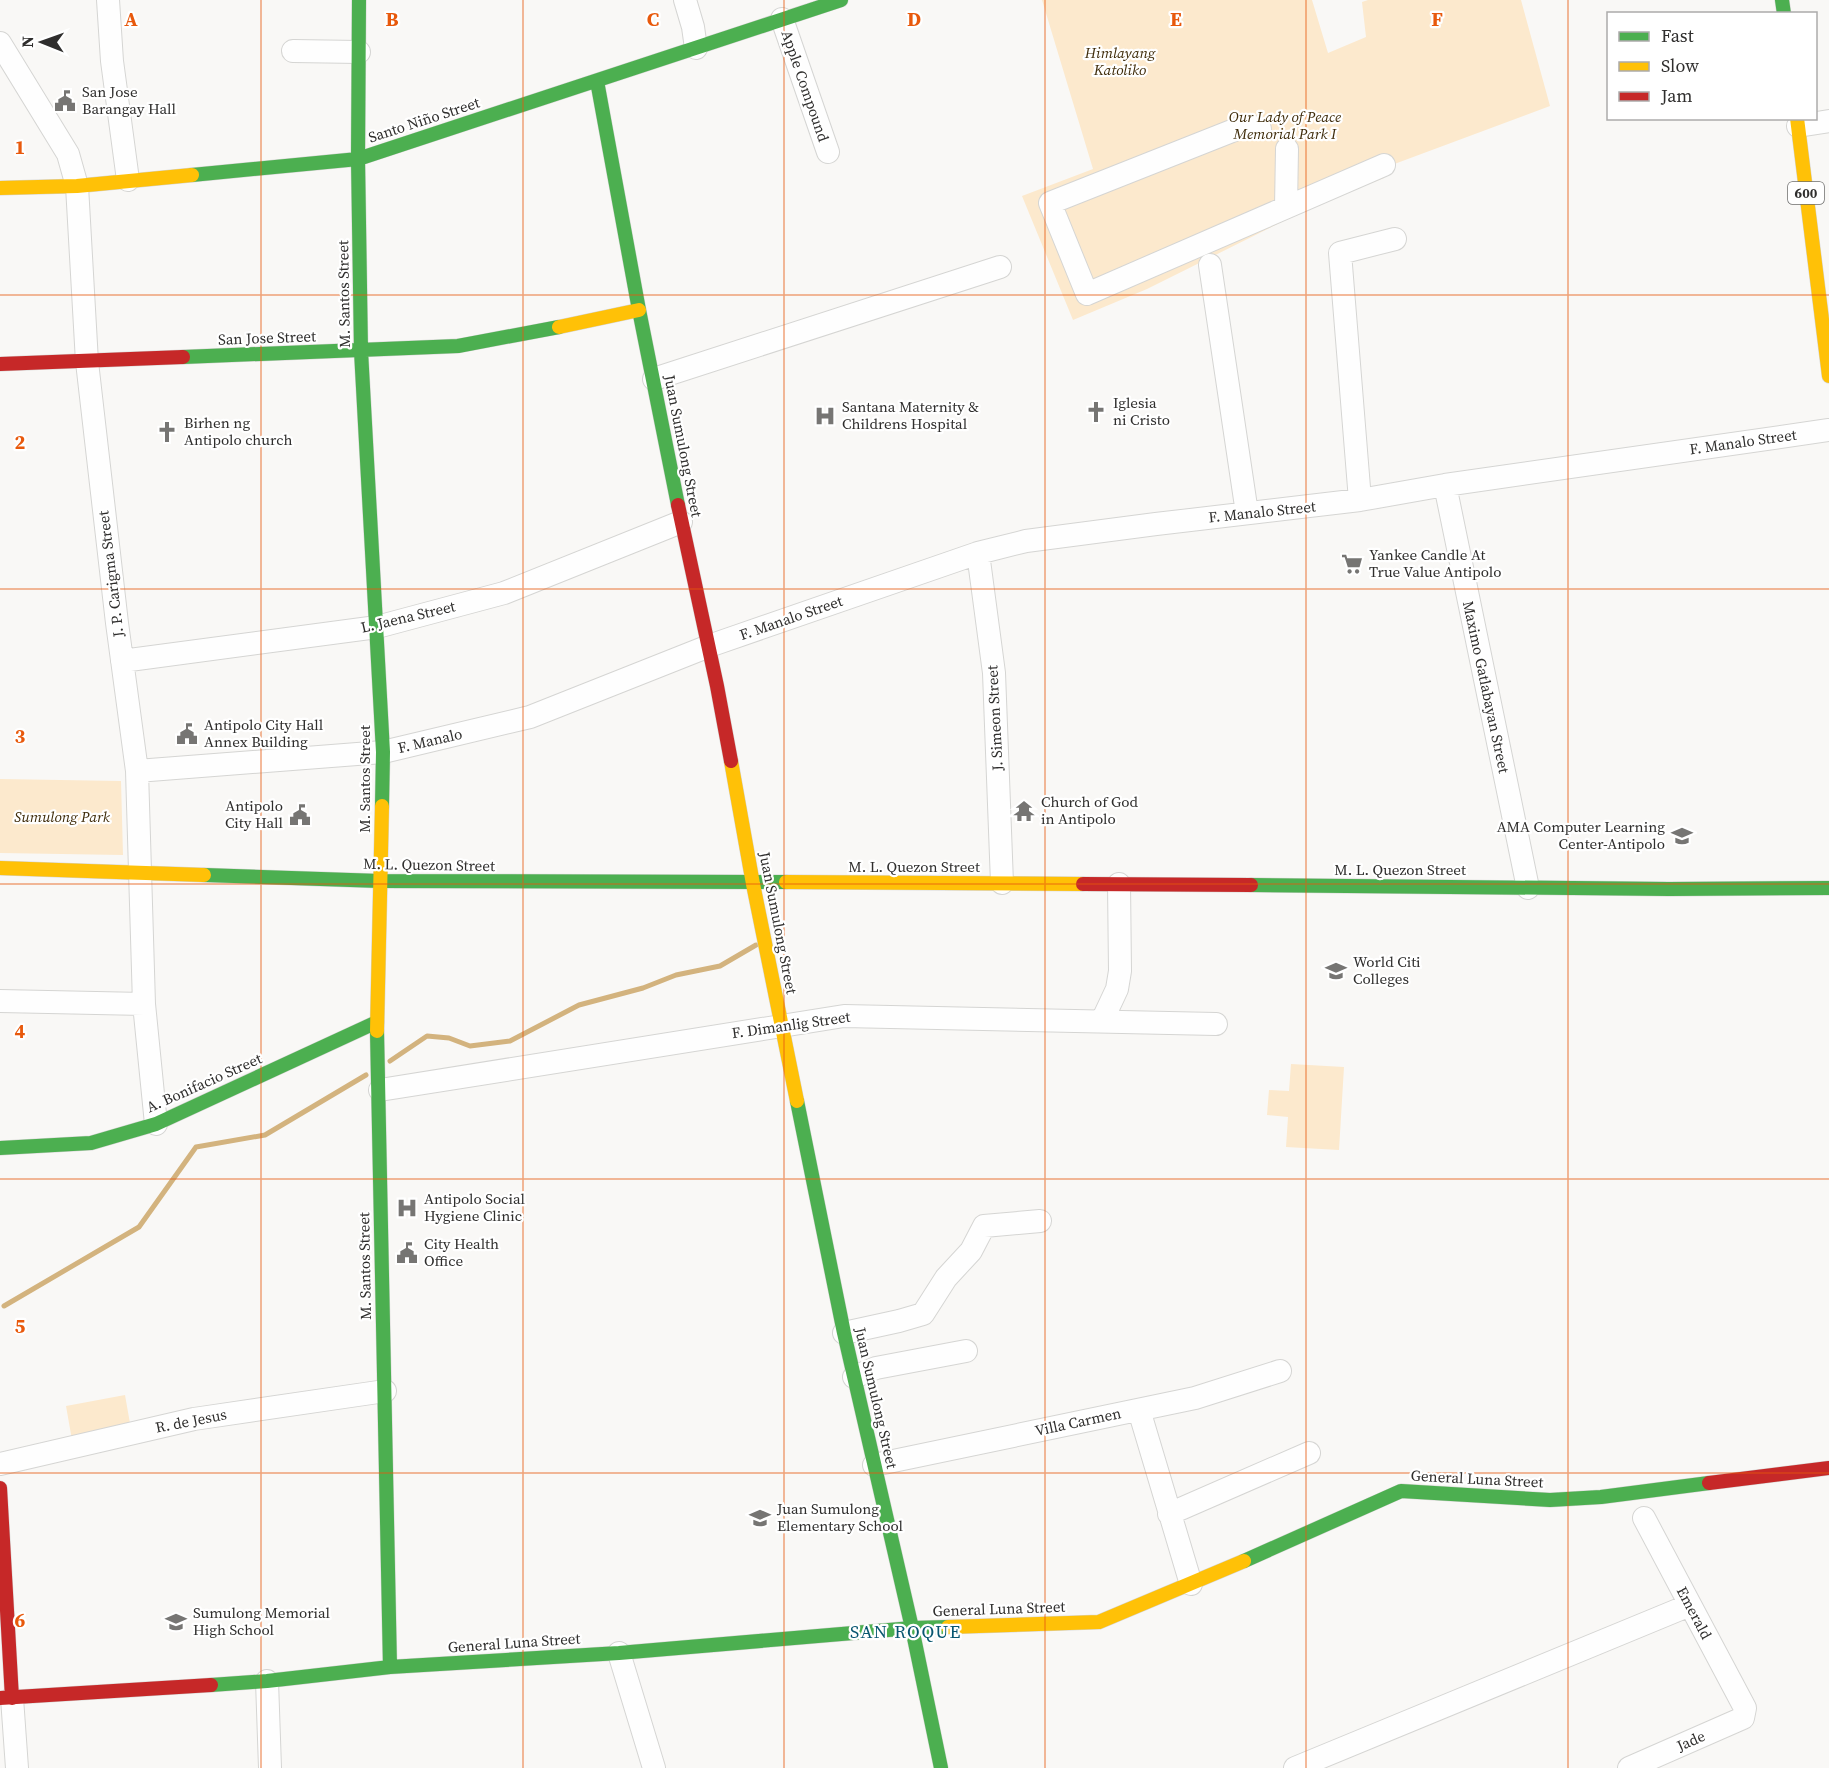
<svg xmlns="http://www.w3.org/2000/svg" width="1829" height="1768" viewBox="0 0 1829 1768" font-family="'Source Serif 4',serif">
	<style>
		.green { fill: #fce9cd }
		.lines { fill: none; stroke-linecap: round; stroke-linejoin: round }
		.stream { stroke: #d3b37e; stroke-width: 5 }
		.street-casing { stroke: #d5d5d3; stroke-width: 24 }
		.fast-casing { stroke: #d5d5d3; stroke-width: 15 }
		.slow-casing { stroke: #d5d5d3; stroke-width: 15 }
		.jam-casing { stroke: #d5d5d3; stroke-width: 15 }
		.street { stroke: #fefefe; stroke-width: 22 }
		.fast { stroke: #4caf50; stroke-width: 14 }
		.slow { stroke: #ffc107; stroke-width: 14 }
		.jam { stroke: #c62828; stroke-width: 14 }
		.grid { fill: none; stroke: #e8590c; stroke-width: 1.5; stroke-opacity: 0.55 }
		.labels { text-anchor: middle; stroke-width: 4.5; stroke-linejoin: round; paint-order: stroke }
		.shield { fill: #fff; stroke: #6d6d6c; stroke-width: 1.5 }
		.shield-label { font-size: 14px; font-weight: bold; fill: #2f2e2d }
		.park-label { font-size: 15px; font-style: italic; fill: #3e2b09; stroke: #fff }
		.street-label { font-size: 15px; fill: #2f2e2d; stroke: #fff }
		.poi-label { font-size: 15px; fill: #2f2e2d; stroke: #fff; text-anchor: start }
		.quarter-label { font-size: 18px; letter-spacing: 1.5px; fill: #085670; stroke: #fff }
		.grid-label { font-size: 20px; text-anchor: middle; font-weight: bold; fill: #e8590c; stroke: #fff; stroke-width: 4.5; stroke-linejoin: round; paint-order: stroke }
	</style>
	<rect width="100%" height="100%" fill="#f9f8f6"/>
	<path class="green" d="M 1042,0 L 1312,0 L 1328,53 L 1366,37 L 1362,2 L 1368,0 L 1521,0 L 1550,106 L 1381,169 L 1384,178 L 1318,204 L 1147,289 L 1073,320 L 1022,196 L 1093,169 Z
		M 0,779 L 121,781 L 123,855 L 0,853 Z
		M 1291,1064 L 1344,1067 L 1339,1150 L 1286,1147 L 1288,1117 L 1267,1115 L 1269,1090 L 1289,1091 Z
		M 125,1395 L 131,1429 L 72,1440 L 66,1406 Z"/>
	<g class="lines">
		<path class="stream" d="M 390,1061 L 427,1036 L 449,1038 L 470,1046 L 510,1041 L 579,1005 L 643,988 L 676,975 L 720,966 L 756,945
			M 4,1306 L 139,1227 L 196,1147 L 265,1135 L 366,1075"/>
		<defs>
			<path id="street" d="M 108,0 L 112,61 L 128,180
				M 685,0 L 693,27 L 696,48
				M 782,19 L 828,152
				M 0,43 L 68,154 L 77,186 L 87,362 L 117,623 L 137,771 L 144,1004 L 156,1124
				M 293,51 L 359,52
				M 1798,126 L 1829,121
				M 1260,129 L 1247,125 L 1050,203 L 1087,294 L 1384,165
				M 1286,207 L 1287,149
				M 1210,265 L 1247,513
				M 654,379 L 1000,267
				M 1445,485 L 1528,888
				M 1360,500 L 1340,253 L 1395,239
				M 978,553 L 994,673 L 1002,883
				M 122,661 L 377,627 L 504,593 L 681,522
				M 137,771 L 383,752 L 530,717 L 709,646 L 978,553 L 1026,541 L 1156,524 L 1360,500 L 1445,485 L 1829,430
				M 0,1001 L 144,1004
				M 1102,1021 L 1117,989 L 1120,971 L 1119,884
				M 380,1090 L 844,1016 L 1216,1024
				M 844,1333 L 899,1321 L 923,1314 L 946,1278 L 971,1251 L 984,1226 L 1040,1221
				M 854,1377 L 876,1368 L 966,1351
				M 1139,1410 L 1191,1584
				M 0,1464 L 194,1419 L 385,1391
				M 874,1465 L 1195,1398 L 1280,1371
				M 1169,1514 L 1309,1453
				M 619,1653 L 654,1768
				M 267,1681 L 270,1768
				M 12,1698 L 17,1768
				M 1295,1768 L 1690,1605
				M 1629,1768 L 1743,1718 L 1745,1708 L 1644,1518"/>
			<path id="fast" d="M 359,0 L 358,159 L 361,351 L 383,752 L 382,806
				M 1782,0 L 1784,14
				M 597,81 L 639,310 L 678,505
				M 192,175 L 358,159 L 841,0
				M 183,357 L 458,346 L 559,327
				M 204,875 L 380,881 L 786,882
				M 1251,885 L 1669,889 L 1829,888
				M 377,1031 L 390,1667
				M 797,1101 L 844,1333 L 912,1628 L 941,1768
				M 0,1148 L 91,1143 L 156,1124 L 377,1022
				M 1244,1561 L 1401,1491 L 1550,1500 L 1601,1497 L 1709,1483
				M 211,1685 L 267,1681 L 390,1667 L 619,1653 L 912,1628 L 948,1627"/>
			<path id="slow" d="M 1797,118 L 1829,376
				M 0,188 L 77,186 L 192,175
				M 559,327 L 639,310
				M 731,761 L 753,884 L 797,1101
				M 0,868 L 204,875
				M 786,882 L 1083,884
				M 377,1031 L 382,806
				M 948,1627 L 1099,1622 L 1244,1561"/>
			<path id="jam" d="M 0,364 L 183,357
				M 678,505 L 717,686 L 731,761
				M 1083,884 L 1251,885
				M 1709,1483 L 1829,1468
				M 0,1488 L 12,1698
				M 0,1698 L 211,1685"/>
		</defs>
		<use href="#street" class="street-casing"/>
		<use href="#fast" class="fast-casing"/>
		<use href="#slow" class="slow-casing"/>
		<use href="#jam" class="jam-casing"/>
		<use href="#street" class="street"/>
		<use href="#fast" class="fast"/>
		<use href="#slow" class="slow"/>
		<use href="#jam" class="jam"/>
	</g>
	<path class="grid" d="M 261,0 L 261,1768M 523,0 L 523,1768M 784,0 L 784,1768M 1045,0 L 1045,1768M 1306,0 L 1306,1768M 1568,0 L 1568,1768M 0,295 L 1829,295M 0,589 L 1829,589M 0,884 L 1829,884M 0,1179 L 1829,1179M 0,1473 L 1829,1473"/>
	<defs>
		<symbol id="civic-bare" viewBox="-9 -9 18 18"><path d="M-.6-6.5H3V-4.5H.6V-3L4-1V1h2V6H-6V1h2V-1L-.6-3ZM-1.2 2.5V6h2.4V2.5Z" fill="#767573" stroke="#fff" stroke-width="2.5" paint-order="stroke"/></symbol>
		<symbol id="church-bare" viewBox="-9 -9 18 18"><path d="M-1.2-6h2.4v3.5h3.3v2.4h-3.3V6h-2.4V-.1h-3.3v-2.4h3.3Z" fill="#767573" stroke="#fff" stroke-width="2.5" paint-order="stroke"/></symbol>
		<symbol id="hospital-bare" viewBox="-9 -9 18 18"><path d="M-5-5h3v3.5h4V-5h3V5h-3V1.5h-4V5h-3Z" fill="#767573" stroke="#fff" stroke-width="2.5" paint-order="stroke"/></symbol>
		<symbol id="supermarket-bare" viewBox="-9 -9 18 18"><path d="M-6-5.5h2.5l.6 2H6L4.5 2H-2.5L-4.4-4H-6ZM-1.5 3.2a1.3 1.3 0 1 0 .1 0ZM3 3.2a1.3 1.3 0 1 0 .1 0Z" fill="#767573" stroke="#fff" stroke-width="2.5" paint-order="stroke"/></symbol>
		<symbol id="temple-bare" viewBox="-9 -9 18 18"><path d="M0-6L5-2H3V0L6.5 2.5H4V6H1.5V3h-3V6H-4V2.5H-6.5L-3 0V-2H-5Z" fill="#767573" stroke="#fff" stroke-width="2.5" paint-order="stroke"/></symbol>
		<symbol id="school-bare" viewBox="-9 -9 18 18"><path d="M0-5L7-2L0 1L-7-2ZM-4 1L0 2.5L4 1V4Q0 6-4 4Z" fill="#767573" stroke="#fff" stroke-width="2.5" paint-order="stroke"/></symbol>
		<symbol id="university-bare" viewBox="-9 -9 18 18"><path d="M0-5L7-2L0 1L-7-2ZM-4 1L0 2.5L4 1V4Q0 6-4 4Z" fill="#767573" stroke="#fff" stroke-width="2.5" paint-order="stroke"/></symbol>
	</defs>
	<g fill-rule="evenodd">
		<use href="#civic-bare" x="50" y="86" width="30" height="30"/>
		<use href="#church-bare" x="1081" y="397" width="30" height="30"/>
		<use href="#hospital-bare" x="810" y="401" width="30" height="30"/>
		<use href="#church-bare" x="152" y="417" width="30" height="30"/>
		<use href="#supermarket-bare" x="1337" y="549" width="30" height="30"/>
		<use href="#civic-bare" x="172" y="719" width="30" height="30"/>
		<use href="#temple-bare" x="1009" y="796" width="30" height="30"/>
		<use href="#civic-bare" x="285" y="800" width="30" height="30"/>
		<use href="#school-bare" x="1667" y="821" width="30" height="30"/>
		<use href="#university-bare" x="1321" y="956" width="30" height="30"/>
		<use href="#hospital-bare" x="392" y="1193" width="30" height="30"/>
		<use href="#civic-bare" x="392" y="1238" width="30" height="30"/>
		<use href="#school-bare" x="745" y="1503" width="30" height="30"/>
		<use href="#school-bare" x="161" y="1607" width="30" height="30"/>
	</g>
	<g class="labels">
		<rect class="shield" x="1788" y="182" width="36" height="22" rx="4.5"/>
		<g class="shield-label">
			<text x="1806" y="198">600</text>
		</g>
		<g class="park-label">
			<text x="1120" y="58">Himlayang<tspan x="1120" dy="17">Katoliko</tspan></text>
			<text x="1285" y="122">Our Lady of Peace<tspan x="1285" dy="17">Memorial Park I</tspan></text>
			<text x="62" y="822">Sumulong Park</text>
		</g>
		<g class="street-label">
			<text transform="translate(805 86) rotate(71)" y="5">Apple Compound</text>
			<text transform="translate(424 120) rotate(-18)" y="5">Santo Niño Street</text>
			<text transform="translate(344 294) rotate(-91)" y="5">M. Santos Street</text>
			<text transform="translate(267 338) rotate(-2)" y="5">San Jose Street</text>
			<text transform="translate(1743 442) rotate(-8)" y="5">F. Manalo Street</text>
			<text transform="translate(683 446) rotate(79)" y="5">Juan Sumulong Street</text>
			<text transform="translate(1262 512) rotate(-6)" y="5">F. Manalo Street</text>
			<text transform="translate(111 574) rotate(-97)" y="5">J. P. Carigma Street</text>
			<text transform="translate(408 617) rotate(-13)" y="5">L. Jaena Street</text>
			<text transform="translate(791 618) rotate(-19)" y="5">F. Manalo Street</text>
			<text transform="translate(1486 687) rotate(78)" y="5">Maximo Gatlabayan Street</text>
			<text transform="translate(995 718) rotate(-93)" y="5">J. Simeon Street</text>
			<text transform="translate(430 741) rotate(-13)" y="5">F. Manalo</text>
			<text transform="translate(365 779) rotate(-90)" y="5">M. Santos Street</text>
			<text transform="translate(429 865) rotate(1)" y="5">M. L. Quezon Street</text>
			<text x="914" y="872">M. L. Quezon Street</text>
			<text x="1400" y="875">M. L. Quezon Street</text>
			<text transform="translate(778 923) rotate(79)" y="5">Juan Sumulong Street</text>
			<text transform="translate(791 1025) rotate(-8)" y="5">F. Dimanlig Street</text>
			<text transform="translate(204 1083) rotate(-24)" y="5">A. Bonifacio Street</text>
			<text transform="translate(365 1266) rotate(-91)" y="5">M. Santos Street</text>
			<text transform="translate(876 1398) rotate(77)" y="5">Juan Sumulong Street</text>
			<text transform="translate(191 1421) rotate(-11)" y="5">R. de Jesus</text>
			<text transform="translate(1078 1422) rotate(-12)" y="5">Villa Carmen</text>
			<text transform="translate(1477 1479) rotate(3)" y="5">General Luna Street</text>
			<text transform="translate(999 1609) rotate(-2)" y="5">General Luna Street</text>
			<text transform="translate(1694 1613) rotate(62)" y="5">Emerald</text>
			<text transform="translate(514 1643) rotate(-4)" y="5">General Luna Street</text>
			<text transform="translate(1691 1741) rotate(-24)" y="5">Jade</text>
		</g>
		<g class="poi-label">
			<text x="82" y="97">San Jose<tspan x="82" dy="17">Barangay Hall</tspan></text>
			<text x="1113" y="408">Iglesia<tspan x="1113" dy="17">ni Cristo</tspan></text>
			<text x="842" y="412">Santana Maternity &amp;<tspan x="842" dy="17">Childrens Hospital</tspan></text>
			<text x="184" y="428">Birhen ng<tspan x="184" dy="17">Antipolo church</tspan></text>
			<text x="1369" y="560">Yankee Candle At<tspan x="1369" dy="17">True Value Antipolo</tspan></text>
			<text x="204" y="730">Antipolo City Hall<tspan x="204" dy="17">Annex Building</tspan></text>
			<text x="1041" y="807">Church of God<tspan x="1041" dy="17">in Antipolo</tspan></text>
			<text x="283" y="811" text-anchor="end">Antipolo<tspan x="283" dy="17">City Hall</tspan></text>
			<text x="1665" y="832" text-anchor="end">AMA Computer Learning<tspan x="1665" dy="17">Center-Antipolo</tspan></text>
			<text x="1353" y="967">World Citi<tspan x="1353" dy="17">Colleges</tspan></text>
			<text x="424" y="1204">Antipolo Social<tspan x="424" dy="17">Hygiene Clinic</tspan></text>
			<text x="424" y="1249">City Health<tspan x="424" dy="17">Office</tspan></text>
			<text x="777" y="1514">Juan Sumulong<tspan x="777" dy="17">Elementary School</tspan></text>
			<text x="193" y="1618">Sumulong Memorial<tspan x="193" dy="17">High School</tspan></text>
		</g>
		<g class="quarter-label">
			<text x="906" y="1638">SAN ROQUE</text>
		</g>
	</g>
	<g class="grid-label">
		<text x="131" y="26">A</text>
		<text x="392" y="26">B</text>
		<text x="653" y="26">C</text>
		<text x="914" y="26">D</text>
		<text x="1176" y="26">E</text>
		<text x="1437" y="26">F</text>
		<text x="20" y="154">1</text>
		<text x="20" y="449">2</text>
		<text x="20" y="743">3</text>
		<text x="20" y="1038">4</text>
		<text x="20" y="1333">5</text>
		<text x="20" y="1627">6</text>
	</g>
	<rect x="1607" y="12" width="210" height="108" fill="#ffffff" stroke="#acabab" stroke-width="1.5"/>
	<rect x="1619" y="32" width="30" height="9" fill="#4caf50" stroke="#acabab" stroke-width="1.5"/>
	<text x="1661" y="42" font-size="18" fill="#2f2e2d">Fast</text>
	<rect x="1619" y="62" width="30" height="9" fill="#ffc107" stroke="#acabab" stroke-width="1.5"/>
	<text x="1661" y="72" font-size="18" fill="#2f2e2d">Slow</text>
	<rect x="1619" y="92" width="30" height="9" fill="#c62828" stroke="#acabab" stroke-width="1.5"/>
	<text x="1661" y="102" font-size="18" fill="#2f2e2d">Jam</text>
	<g transform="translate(42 42) rotate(271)" stroke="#ffffff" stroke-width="4.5" paint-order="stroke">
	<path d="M0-4.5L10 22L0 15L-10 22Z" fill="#2f2e2d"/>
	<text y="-9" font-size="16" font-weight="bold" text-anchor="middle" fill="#2f2e2d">N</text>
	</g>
</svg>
